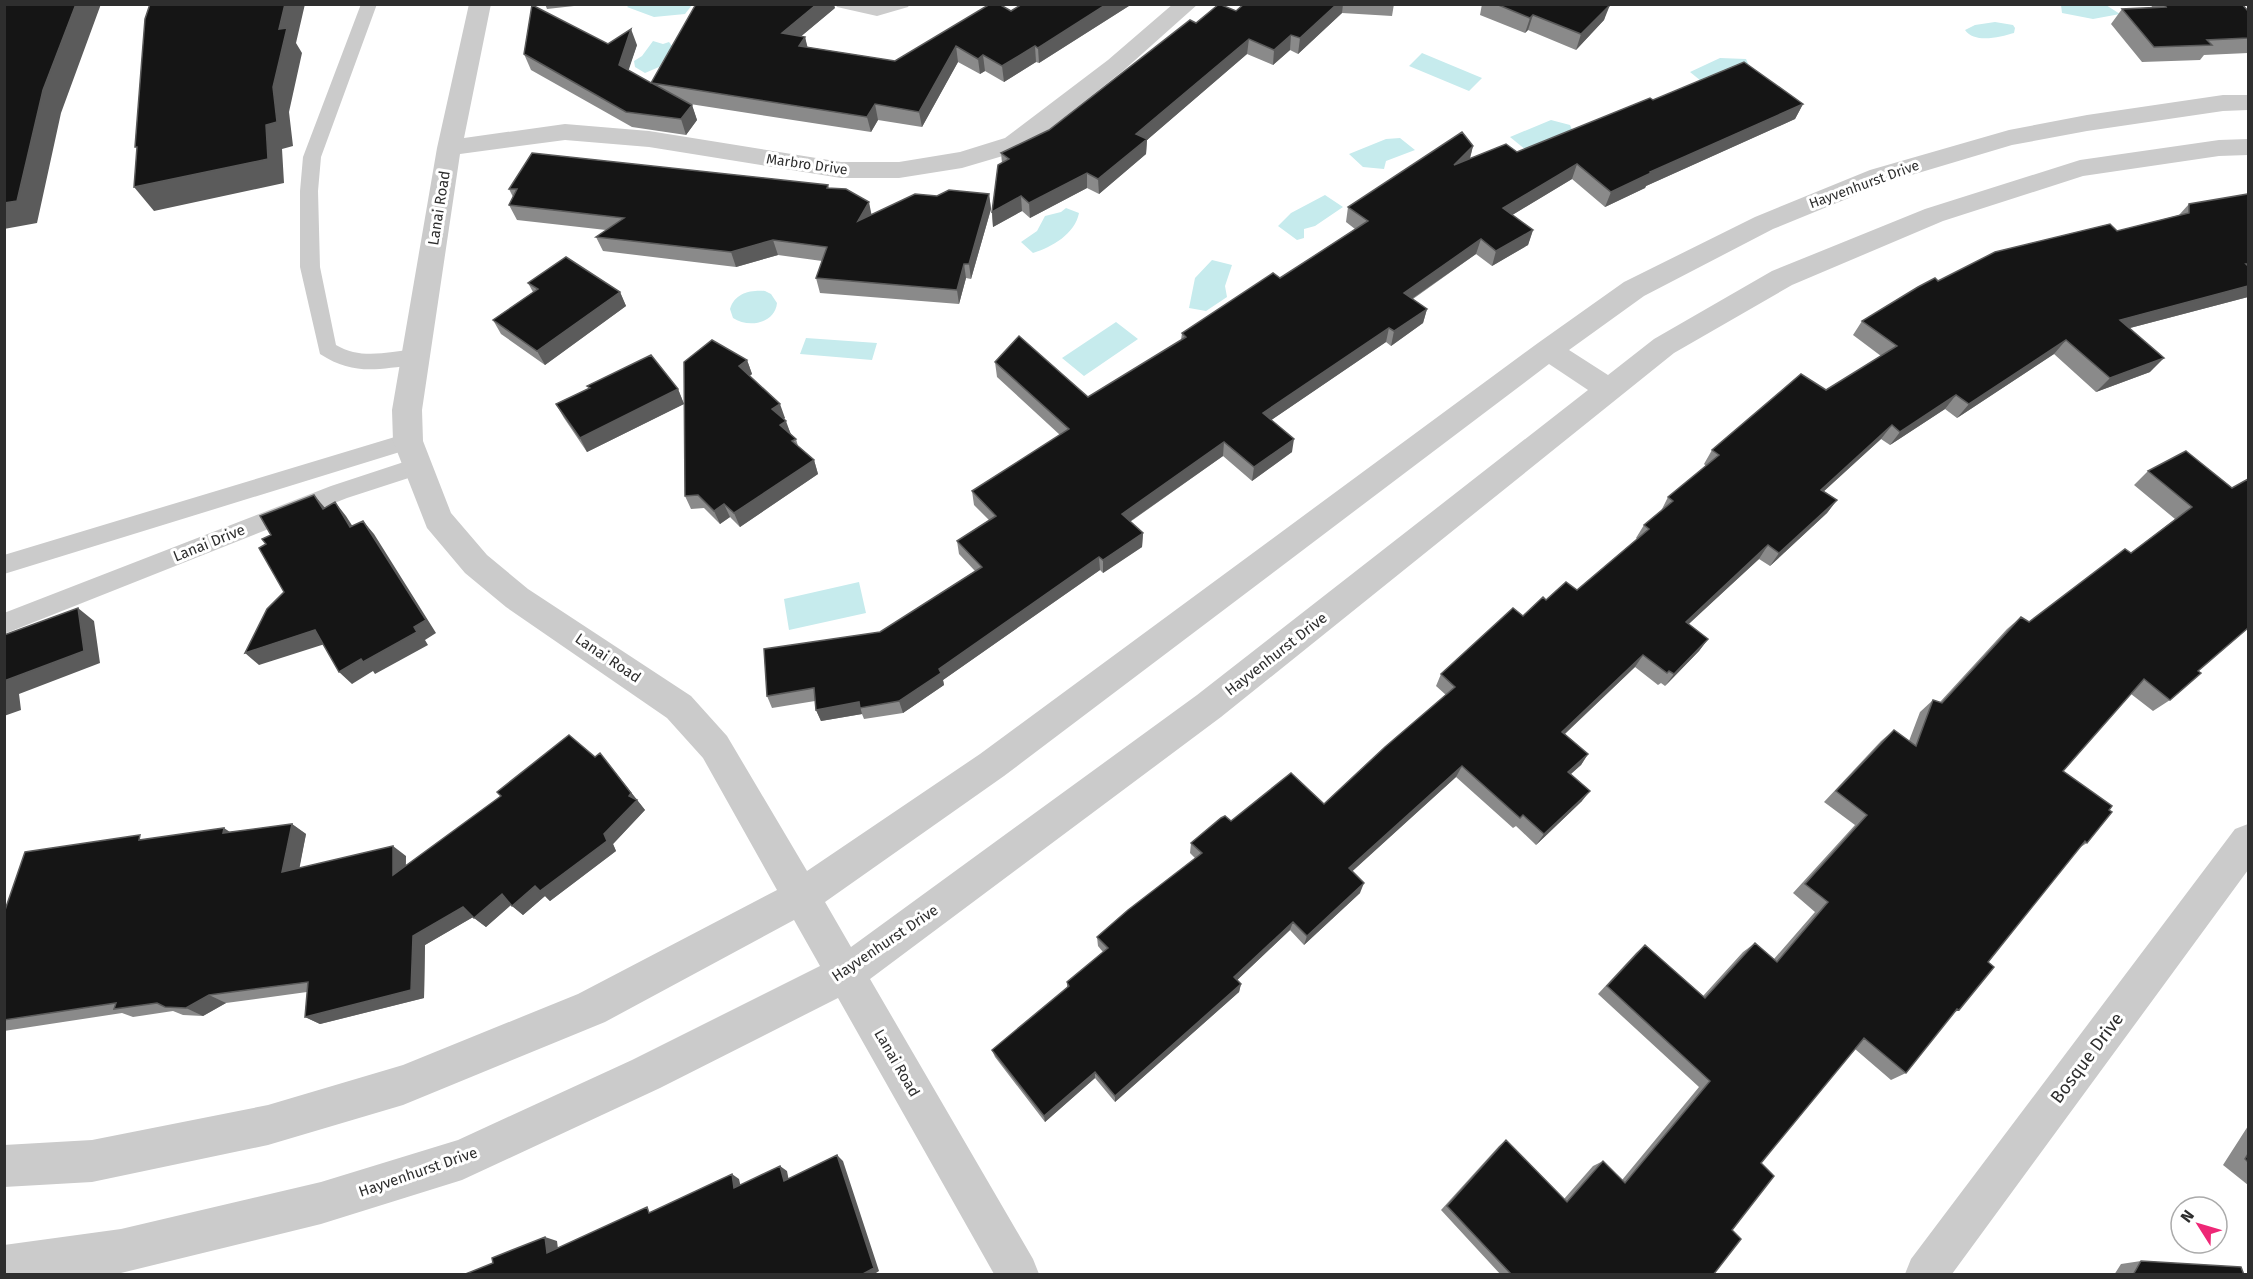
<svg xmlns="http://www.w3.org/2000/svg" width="2253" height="1279" viewBox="0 0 2253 1279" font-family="'Fira Sans',sans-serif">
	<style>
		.water { fill: #c6ebed }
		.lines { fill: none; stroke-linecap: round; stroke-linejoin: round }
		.lane { fill: #cbcbcb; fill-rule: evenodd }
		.street { fill: #cbcbcb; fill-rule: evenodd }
		.wall { fill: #8a8a8a }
		.shaded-wall { fill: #5b5b5b }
		.building { fill: #151515; stroke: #5b5b5b; stroke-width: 1.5 }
		.labels { text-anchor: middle; stroke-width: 6; stroke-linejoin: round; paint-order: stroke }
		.far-street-label { font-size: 14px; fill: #2e2e2e; stroke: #fff }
		.street-label { font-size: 15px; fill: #2e2e2e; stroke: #fff }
		.near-street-label { font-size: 18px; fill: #2e2e2e; stroke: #fff }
	</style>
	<rect width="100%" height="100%" fill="#fff"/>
	<path class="water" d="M 630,4 L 692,4 L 692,5 L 685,14 L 654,17 L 627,7 Z
		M 2061,5 L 2106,5 L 2120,14 L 2093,19 L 2062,13 Z
		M 1995,22 L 2013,25 L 2015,28 L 2014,33 C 2000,37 1975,44 1965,30 L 1975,25 Z
		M 653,41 L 663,44 L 669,42 L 672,46 L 659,67 L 645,73 L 635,67 L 634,61 L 642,56 Z
		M 1422,53 L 1482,78 L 1469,91 L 1409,66 Z
		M 1720,58 L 1746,59 L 1754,77 L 1706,85 L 1690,72 Z
		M 1551,120 L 1570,125 L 1574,134 L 1531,154 L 1510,137 Z
		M 1400,138 L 1415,150 L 1386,161 L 1384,169 L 1363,167 L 1349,154 L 1386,139 Z
		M 1325,195 L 1343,207 L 1315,226 L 1304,229 L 1304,238 L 1297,240 L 1278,226 L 1291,213 Z
		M 1066,208 L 1079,213 C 1075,234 1052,247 1033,253 L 1021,242 L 1037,231 L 1045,216 L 1061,212 Z
		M 1212,260 L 1232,265 L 1225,286 L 1227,297 L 1206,311 L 1189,308 L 1195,278 Z
		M 765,291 L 771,294 L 777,303 C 775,324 748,328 733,318 L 730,309 C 735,293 750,290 765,291 Z
		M 1116,322 L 1138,339 L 1084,376 L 1062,358 Z
		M 806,338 L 877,343 L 872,360 L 800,354 Z
		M 859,582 L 866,613 L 789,630 L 784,599 Z"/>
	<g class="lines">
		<path class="lane" d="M 361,4 L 377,4 L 321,157 L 318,191 L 320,267 L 336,345 C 361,360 388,352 415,349 L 422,352 L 425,357 L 422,362 L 415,365 C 377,369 354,376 320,354 L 300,267 L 300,191 L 303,157 Z
			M 835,4 L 910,4 L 908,7 L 877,16 L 837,7 Z
			M 408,433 L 416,435 L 419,441 L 416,447 L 4,574 L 4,555 Z
			M 416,458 L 424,461 L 427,467 L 424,473 L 347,498 L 4,634 L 4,613 L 331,486 Z"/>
		<path class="street" d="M 469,4 L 491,4 L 464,138 L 565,124 L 649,131 L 841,162 L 899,162 L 960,152 L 1005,138 L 1108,60 L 1173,4 L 1198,4 L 1124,70 L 1023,150 L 962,168 L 899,178 L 841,178 L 649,147 L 565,140 L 460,154 L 422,410 L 423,441 L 451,513 L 487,555 L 528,589 L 691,696 L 727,736 L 807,871 L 980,754 L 1538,343 L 1624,282 L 1755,217 L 1870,170 L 2009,130 L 2087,115 L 2223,95 L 2248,95 L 2248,110 L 2223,111 L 2087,131 L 2012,145 L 1888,182 L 1773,229 L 1644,296 L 1569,350 L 1608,375 L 1654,339 L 1772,271 L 1925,209 L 2080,160 L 2219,140 L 2248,139 L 2248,155 L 2219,156 L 2083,176 L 1943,221 L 1792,285 L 1674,353 L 1221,717 L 870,979 L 1033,1259 L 1039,1274 L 994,1274 L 838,998 L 660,1088 L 462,1180 L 321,1224 L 121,1273 L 4,1274 L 4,1245 L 121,1229 L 321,1182 L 458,1140 L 632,1060 L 820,966 L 794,920 L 605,1022 L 403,1105 L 268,1145 L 92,1182 L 4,1187 L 4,1145 L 92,1140 L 268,1105 L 403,1065 L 578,994 L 777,890 L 703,758 L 667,718 L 506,607 L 465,573 L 427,528 L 393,441 L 392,410 L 437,148 ZM 1549,364 L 1588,390 L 1197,695 L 851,947 L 825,902 L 1004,776 Z
			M 2248,824 L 2248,870 L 1952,1274 L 1905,1274 L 1911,1259 L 2235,829 Z"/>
	</g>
	<path class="wall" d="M 545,4 L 592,4 L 547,9 Z
		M 1132,4 L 1039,63 L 1036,62 L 1004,82 L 985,71 L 980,74 L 958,62 L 922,127 L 878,120 L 871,132 L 690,104 L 692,105 L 697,120 L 686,135 L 632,127 L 531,70 L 524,54 L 608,44 L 637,45 L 628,70 L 651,83 L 835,8 L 801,36 L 805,37 L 807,47 L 895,61 L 1011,11 Z
		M 1244,4 L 1394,4 L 1392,16 L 1342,13 L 1298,54 L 1290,50 L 1273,65 L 1247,54 L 1147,140 L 1146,154 L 1099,194 L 1087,188 L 1030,218 L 1022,211 L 993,227 L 992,212 L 1002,163 L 1001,153 L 1049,130 L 1196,23 L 1236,11 Z
		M 1482,4 L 1608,4 L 1604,20 L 1576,50 L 1528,30 L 1525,33 L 1480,15 Z
		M 2153,4 L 2242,4 L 2248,11 L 2248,53 L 2204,55 L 2200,60 L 2142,62 L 2111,24 L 2122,9 L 2151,8 Z
		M 1653,100 L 1803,104 L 1795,119 L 1646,186 L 1645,188 L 1605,207 L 1572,179 L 1512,215 L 1533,230 L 1528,245 L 1492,266 L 1476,254 L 1413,299 L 1427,309 L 1423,323 L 1391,346 L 1386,342 L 1271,420 L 1292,452 L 1252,481 L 1223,456 L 1130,522 L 1143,533 L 1142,547 L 1103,573 L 1100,570 L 943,680 L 944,685 L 903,713 L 864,719 L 862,714 L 821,721 L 816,710 L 815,701 L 772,708 L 767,696 L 880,632 L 975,571 L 959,554 L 957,541 L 989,520 L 974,505 L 972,491 L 1060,435 L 997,377 L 995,362 L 1088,397 L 1181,340 L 1182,333 L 1280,278 L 1355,229 L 1346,222 L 1348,207 L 1473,146 L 1470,159 L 1517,152 Z
		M 828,185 L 829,188 L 872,215 L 937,196 L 989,194 L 991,209 L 971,279 L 966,278 L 959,304 L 820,293 L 816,278 L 822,261 L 778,255 L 736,267 L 603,251 L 596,237 L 606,230 L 517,220 L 509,205 L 513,197 L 509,189 Z
		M 2248,194 L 2248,297 L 2130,328 L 2150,372 L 2096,392 L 2054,354 L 1957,418 L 1945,409 L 1890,445 L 1881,439 L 1824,491 L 1837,500 L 1827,513 L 1770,566 L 1759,559 L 1688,624 L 1708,639 L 1699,651 L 1665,686 L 1661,683 L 1658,685 L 1635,667 L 1565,734 L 1588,754 L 1581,765 L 1570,774 L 1582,801 L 1536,845 L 1516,826 L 1513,828 L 1456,777 L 1352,871 L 1360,893 L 1304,945 L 1290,930 L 1237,980 L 1241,984 L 1239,992 L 1115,1102 L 1095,1078 L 1045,1122 L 995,1057 L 992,1050 L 1067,988 L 1067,982 L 1103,952 L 1098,946 L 1097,937 L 1195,858 L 1190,853 L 1191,843 L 1231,821 L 1324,804 L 1446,695 L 1436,686 L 1441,674 L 1546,600 L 1577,590 L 1637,539 L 1636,538 L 1644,525 L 1661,511 L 1668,497 L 1706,466 L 1704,464 L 1712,450 L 1826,390 L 1881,356 L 1853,335 L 1862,321 L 1938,281 L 2117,231 L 2179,215 L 2189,204 Z
		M 528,283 L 620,292 L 626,306 L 545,365 L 501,334 L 493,320 L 533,292 Z
		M 747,360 L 752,374 L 749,376 L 785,418 L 784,419 L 791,434 L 796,439 L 798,446 L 814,460 L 818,474 L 740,527 L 730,517 L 720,524 L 704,508 L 691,509 L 685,496 Z
		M 587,386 L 678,389 L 684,404 L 587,452 L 564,418 L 556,404 L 589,388 Z
		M 2148,471 L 2232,488 L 2198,671 L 2170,700 L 2153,711 L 2131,694 L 2063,771 L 2109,810 L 2087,843 L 2079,848 L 1988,962 L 1959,1010 L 1953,1013 L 1906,1073 L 1891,1080 L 1855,1049 L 1761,1163 L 1713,1275 L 1501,1275 L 1441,1210 L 1499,1146 L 1506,1140 L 1564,1199 L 1593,1166 L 1603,1161 L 1622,1180 L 1699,1087 L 1598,994 L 1636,953 L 1645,945 L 1703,996 L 1743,952 L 1755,943 L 1774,959 L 1815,912 L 1793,893 L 1855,825 L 1824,802 L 1881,741 L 1894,730 L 1909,741 L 1920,712 L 1933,700 L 1940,702 L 2007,629 L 2021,617 L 2029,622 L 2131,553 L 2175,519 L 2134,485 Z
		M 600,753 L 645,810 L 613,844 L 616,851 L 550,901 L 545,896 L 523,915 L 511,905 L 486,927 L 473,917 L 425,945 L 424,998 L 320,1024 L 305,1017 L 307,992 L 226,1003 L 203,1016 L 183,1015 L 173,1011 L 133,1017 L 122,1013 L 4,1031 L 4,913 L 145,839 L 230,832 L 292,824 L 306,834 L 299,868 L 406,856 L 406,865 L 595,757 Z
		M 2248,1126 L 2248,1185 L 2223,1165 Z
		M 2141,1261 L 2244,1275 L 2114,1275 L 2121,1264 Z"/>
	<path class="shaded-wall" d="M 76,4 L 101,4 L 61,113 L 37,223 L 4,229 L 4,203 L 43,90 Z
		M 285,4 L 305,4 L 296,43 L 302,53 L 289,112 L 293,146 L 282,149 L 284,183 L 154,211 L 134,187 L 266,125 L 279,29 Z
		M 817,4 L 834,4 L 835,8 L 786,49 L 782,33 Z
		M 1107,4 L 1132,4 L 1039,63 L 1038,48 Z
		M 1337,4 L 1343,4 L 1342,13 L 1298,54 L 1300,38 Z
		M 1610,5 L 1604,20 L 1576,50 L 1581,34 Z
		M 1533,15 L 1528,30 L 1525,33 L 1530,18 Z
		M 631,29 L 637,45 L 625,81 L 619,65 Z
		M 1291,35 L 1290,50 L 1273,65 L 1274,50 Z
		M 805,37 L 809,53 L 799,46 Z
		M 1249,39 L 1247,54 L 1147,140 L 1146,154 L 1099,194 L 1098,179 L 1136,134 Z
		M 956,46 L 958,62 L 922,127 L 919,112 Z
		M 1035,46 L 1036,62 L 1004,82 L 1002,66 Z
		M 983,55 L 985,71 L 980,74 L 978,59 Z
		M 875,104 L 878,120 L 871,132 L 867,117 Z
		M 1803,104 L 1795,119 L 1646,186 L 1645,188 L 1605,207 L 1611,192 L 1650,172 Z
		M 692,105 L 697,120 L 686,135 L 681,119 Z
		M 1473,146 L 1469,161 L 1454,165 Z
		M 1577,164 L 1572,179 L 1499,223 L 1503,208 Z
		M 1087,173 L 1087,188 L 1030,218 L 1029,203 Z
		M 989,194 L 991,209 L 971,279 L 969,264 Z
		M 1021,196 L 1022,211 L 993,227 L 992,212 Z
		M 869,202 L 872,217 L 858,221 Z
		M 1533,230 L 1528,245 L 1492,266 L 1496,251 Z
		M 1481,239 L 1476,254 L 1400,307 L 1404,293 Z
		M 773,240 L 778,255 L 736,267 L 731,252 Z
		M 964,264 L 966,278 L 959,304 L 957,290 Z
		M 2248,286 L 2248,297 L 2107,334 L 2120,320 Z
		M 620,292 L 626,306 L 545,365 L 537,351 Z
		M 1427,309 L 1423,323 L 1391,346 L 1394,331 Z
		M 1389,328 L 1386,342 L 1261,427 L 1263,413 Z
		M 2066,340 L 2054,354 L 1957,418 L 1969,404 Z
		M 2164,358 L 2150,372 L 2096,392 L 2110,378 Z
		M 747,360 L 752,374 L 744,381 L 739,366 Z
		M 678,389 L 684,404 L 587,452 L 580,438 Z
		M 1956,395 L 1945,409 L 1890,445 L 1900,432 Z
		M 780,404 L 785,418 L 777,423 L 772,409 Z
		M 786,421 L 791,435 L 780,425 Z
		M 1892,425 L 1881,439 L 1811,503 L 1821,490 Z
		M 1294,439 L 1292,452 L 1252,481 L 1254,467 Z
		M 1224,442 L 1223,456 L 1122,527 L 1122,514 Z
		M 814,460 L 818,474 L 740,527 L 734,513 Z
		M 314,495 L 326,509 L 323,509 Z
		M 1837,500 L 1827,513 L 1770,566 L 1779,553 Z
		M 335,502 L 346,516 L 362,541 L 350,527 Z
		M 724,504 L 730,517 L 720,524 L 714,511 Z
		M 363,521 L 374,534 L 436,633 L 425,640 L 428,645 L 375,674 L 373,671 L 352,684 L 339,672 Z
		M 1143,533 L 1142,547 L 1103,573 L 1103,560 Z
		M 1768,545 L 1759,559 L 1677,635 L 1686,622 Z
		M 1099,557 L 1100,570 L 943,680 L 944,685 L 903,713 L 899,701 L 939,669 Z
		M 78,608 L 94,621 L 100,663 L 19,694 L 21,710 L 4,716 L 4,681 Z
		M 315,630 L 328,643 L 259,665 L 245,653 Z
		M 1708,639 L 1699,651 L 1665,686 L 1674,674 Z
		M 1643,655 L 1635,667 L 1555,743 L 1562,732 Z
		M 859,702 L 862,714 L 821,721 L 816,710 Z
		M 600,753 L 645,810 L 613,844 L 616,851 L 550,901 L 545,896 L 523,915 L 512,906 L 535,886 L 604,834 L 629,796 Z
		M 1588,754 L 1581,765 L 1561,783 L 1568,772 Z
		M 1462,766 L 1456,777 L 1345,878 L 1349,868 Z
		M 1590,791 L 1582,801 L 1536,845 L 1544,834 Z
		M 292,824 L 306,834 L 297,881 L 282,872 Z
		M 224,828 L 239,838 L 223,833 Z
		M 393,846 L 406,856 L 405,884 L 393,875 Z
		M 1364,883 L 1360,893 L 1304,945 L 1307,936 Z
		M 502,894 L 513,903 L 486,927 L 474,918 Z
		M 463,907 L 475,916 L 425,945 L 424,998 L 320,1024 L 305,1017 L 413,936 Z
		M 1293,922 L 1290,930 L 1232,985 L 1234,977 Z
		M 1241,984 L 1239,992 L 1115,1102 L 1115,1096 Z
		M 209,995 L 226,1003 L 203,1016 L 186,1008 Z
		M 1095,1072 L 1095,1078 L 1045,1122 L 1044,1116 Z
		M 837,1155 L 843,1161 L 879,1271 L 873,1275 L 861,1275 Z
		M 780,1166 L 787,1171 L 790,1186 L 784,1181 Z
		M 732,1174 L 739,1179 L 742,1192 L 734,1188 Z
		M 545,1237 L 557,1241 L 559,1257 L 547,1253 Z"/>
	<path class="building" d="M 4,4 L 76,4 L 43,90 L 17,201 L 4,203 Z
		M 150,4 L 285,4 L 279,29 L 287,28 L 273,87 L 277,122 L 266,125 L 268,159 L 134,187 L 137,147 L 135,147 L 145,19 Z
		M 696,4 L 817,4 L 782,33 L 805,37 L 799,46 L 895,61 L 990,4 L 999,4 L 1011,11 L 1022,4 L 1107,4 L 1038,48 L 1035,46 L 1002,66 L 983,55 L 978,59 L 956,46 L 919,112 L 875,104 L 867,117 L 652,83 L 692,105 L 681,119 L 626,112 L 524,54 L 532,5 L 608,44 L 631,29 L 619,65 L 651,83 Z
		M 1219,4 L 1236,11 L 1244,4 L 1337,4 L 1300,38 L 1291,35 L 1274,50 L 1249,39 L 1136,134 L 1147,139 L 1098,179 L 1087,173 L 1029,203 L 1021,196 L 992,212 L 998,165 L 1009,159 L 1001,153 L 1049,130 L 1190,20 L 1196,23 Z
		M 1496,4 L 1608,4 L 1610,5 L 1581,34 L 1533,15 L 1530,18 Z
		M 2164,4 L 2242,4 L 2248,11 L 2248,38 L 2207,40 L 2212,45 L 2154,47 L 2122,9 L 2166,7 Z
		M 1744,62 L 1803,104 L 1650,172 L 1651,173 L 1611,192 L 1577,164 L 1503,208 L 1533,230 L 1496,251 L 1481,239 L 1404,293 L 1427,309 L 1394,331 L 1389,328 L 1263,413 L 1294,439 L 1254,467 L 1224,442 L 1122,514 L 1143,533 L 1103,560 L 1099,557 L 939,669 L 941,673 L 899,701 L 860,708 L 859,702 L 816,710 L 814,688 L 767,696 L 764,649 L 880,632 L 982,567 L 957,541 L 996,516 L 972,491 L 1069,429 L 995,362 L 1019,336 L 1088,397 L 1186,337 L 1182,333 L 1273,273 L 1280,278 L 1368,221 L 1348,207 L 1462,132 L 1473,146 L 1454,165 L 1506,144 L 1517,152 L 1650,98 L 1653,100 Z
		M 532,153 L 828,185 L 827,188 L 846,189 L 869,202 L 858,221 L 915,194 L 937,196 L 949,190 L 989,194 L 969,264 L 964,264 L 957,290 L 816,278 L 827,247 L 773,240 L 731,252 L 596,237 L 624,218 L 509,205 L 517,189 L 509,189 Z
		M 2248,194 L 2248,264 L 2246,264 L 2248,266 L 2248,286 L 2120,320 L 2164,358 L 2110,378 L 2066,340 L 1969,404 L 1956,395 L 1900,432 L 1892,425 L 1821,490 L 1837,500 L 1779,553 L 1768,545 L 1686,622 L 1708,639 L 1674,674 L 1669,671 L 1667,673 L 1643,655 L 1562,732 L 1588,754 L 1568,772 L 1590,791 L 1544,834 L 1523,815 L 1520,818 L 1462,766 L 1349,868 L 1364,883 L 1307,936 L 1293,922 L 1234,977 L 1241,984 L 1115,1096 L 1095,1072 L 1044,1116 L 992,1050 L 1069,986 L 1067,982 L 1108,948 L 1097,937 L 1128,910 L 1202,853 L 1191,843 L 1221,818 L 1225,816 L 1231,821 L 1291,773 L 1324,804 L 1385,747 L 1455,687 L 1441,674 L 1513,608 L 1523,616 L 1543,597 L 1546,600 L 1566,582 L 1577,590 L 1649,529 L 1644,525 L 1673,501 L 1668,497 L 1719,455 L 1712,450 L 1801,374 L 1826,390 L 1897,346 L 1862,321 L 1918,287 L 1935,278 L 1938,281 L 1995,252 L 2110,224 L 2117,231 L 2189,213 L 2189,204 Z
		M 566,257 L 620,292 L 537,351 L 493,320 L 538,289 L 528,283 Z
		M 712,340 L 747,360 L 739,366 L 780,404 L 772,409 L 786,421 L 780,425 L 796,439 L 792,441 L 814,460 L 734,513 L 724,504 L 714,511 L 698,495 L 685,496 L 684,362 Z
		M 651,355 L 678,389 L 580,438 L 556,404 L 590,388 L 587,386 Z
		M 2186,451 L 2232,488 L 2248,479 L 2248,628 L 2198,671 L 2201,673 L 2170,700 L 2144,679 L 2063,771 L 2112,806 L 2109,810 L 2112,812 L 2087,843 L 2085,841 L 1988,962 L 1994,967 L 1959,1010 L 1957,1009 L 1906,1073 L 1864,1038 L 1761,1163 L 1774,1176 L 1732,1230 L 1741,1239 L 1713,1275 L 1512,1275 L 1447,1206 L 1506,1140 L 1567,1202 L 1603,1161 L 1625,1183 L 1710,1081 L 1607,986 L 1645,945 L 1705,998 L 1755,943 L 1777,962 L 1828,902 L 1805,884 L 1867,815 L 1836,791 L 1894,730 L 1916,746 L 1933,700 L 1942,703 L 2021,617 L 2029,622 L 2125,549 L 2131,553 L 2192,507 L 2148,471 Z
		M 314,495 L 323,509 L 335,502 L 350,527 L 363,521 L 426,620 L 414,627 L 417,632 L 363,662 L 361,659 L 339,672 L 315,630 L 245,653 L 267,609 L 284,592 L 259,548 L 266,544 L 262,539 L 271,535 L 260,516 Z
		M 78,608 L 84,651 L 4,681 L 4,635 Z
		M 569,735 L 595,757 L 600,753 L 631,793 L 629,796 L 637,800 L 604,834 L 607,841 L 540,891 L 535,886 L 512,906 L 502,894 L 474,918 L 463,907 L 413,936 L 411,990 L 305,1017 L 308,982 L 209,995 L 186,1008 L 165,1007 L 157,1003 L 114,1009 L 116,1003 L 4,1020 L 4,913 L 25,852 L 140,835 L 139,840 L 224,828 L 223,833 L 292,824 L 282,872 L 393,846 L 393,875 L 501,796 L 497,792 Z
		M 2248,1154 L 2248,1162 L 2245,1159 Z
		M 837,1155 L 874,1268 L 861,1275 L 463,1275 L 493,1263 L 492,1258 L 545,1237 L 547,1253 L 647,1207 L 649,1213 L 732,1174 L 734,1188 L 780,1166 L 784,1181 Z
		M 2141,1261 L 2241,1267 L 2244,1275 L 2133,1275 Z"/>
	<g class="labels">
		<g class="far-street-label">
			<text transform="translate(807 164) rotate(8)" y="5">Marbro Drive</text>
			<text transform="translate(1864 184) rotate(-20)" y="5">Hayvenhurst Drive</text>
		</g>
		<g class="street-label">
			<text transform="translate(439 208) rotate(-81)" y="5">Lanai Road</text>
			<text transform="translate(209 543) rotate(-22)" y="5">Lanai Drive</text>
			<text transform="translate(1276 654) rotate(-38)" y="5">Hayvenhurst Drive</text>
			<text transform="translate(608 658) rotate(34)" y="5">Lanai Road</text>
			<text transform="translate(885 943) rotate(-34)" y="5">Hayvenhurst Drive</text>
			<text transform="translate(897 1063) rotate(60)" y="5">Lanai Road</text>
			<text transform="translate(418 1172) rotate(-19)" y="5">Hayvenhurst Drive</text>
		</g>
		<g class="near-street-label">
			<text transform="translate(2087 1058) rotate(-53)" y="6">Bosque Drive</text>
		</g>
	</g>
	<rect width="2253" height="1279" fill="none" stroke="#2e2e2e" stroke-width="12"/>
	<g transform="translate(2199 1225) rotate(307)"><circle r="28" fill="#ffffff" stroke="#ababab" stroke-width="1.5"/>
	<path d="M0-4.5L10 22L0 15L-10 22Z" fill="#ee2776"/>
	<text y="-9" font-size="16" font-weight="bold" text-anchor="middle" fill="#2e2e2e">N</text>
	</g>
</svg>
